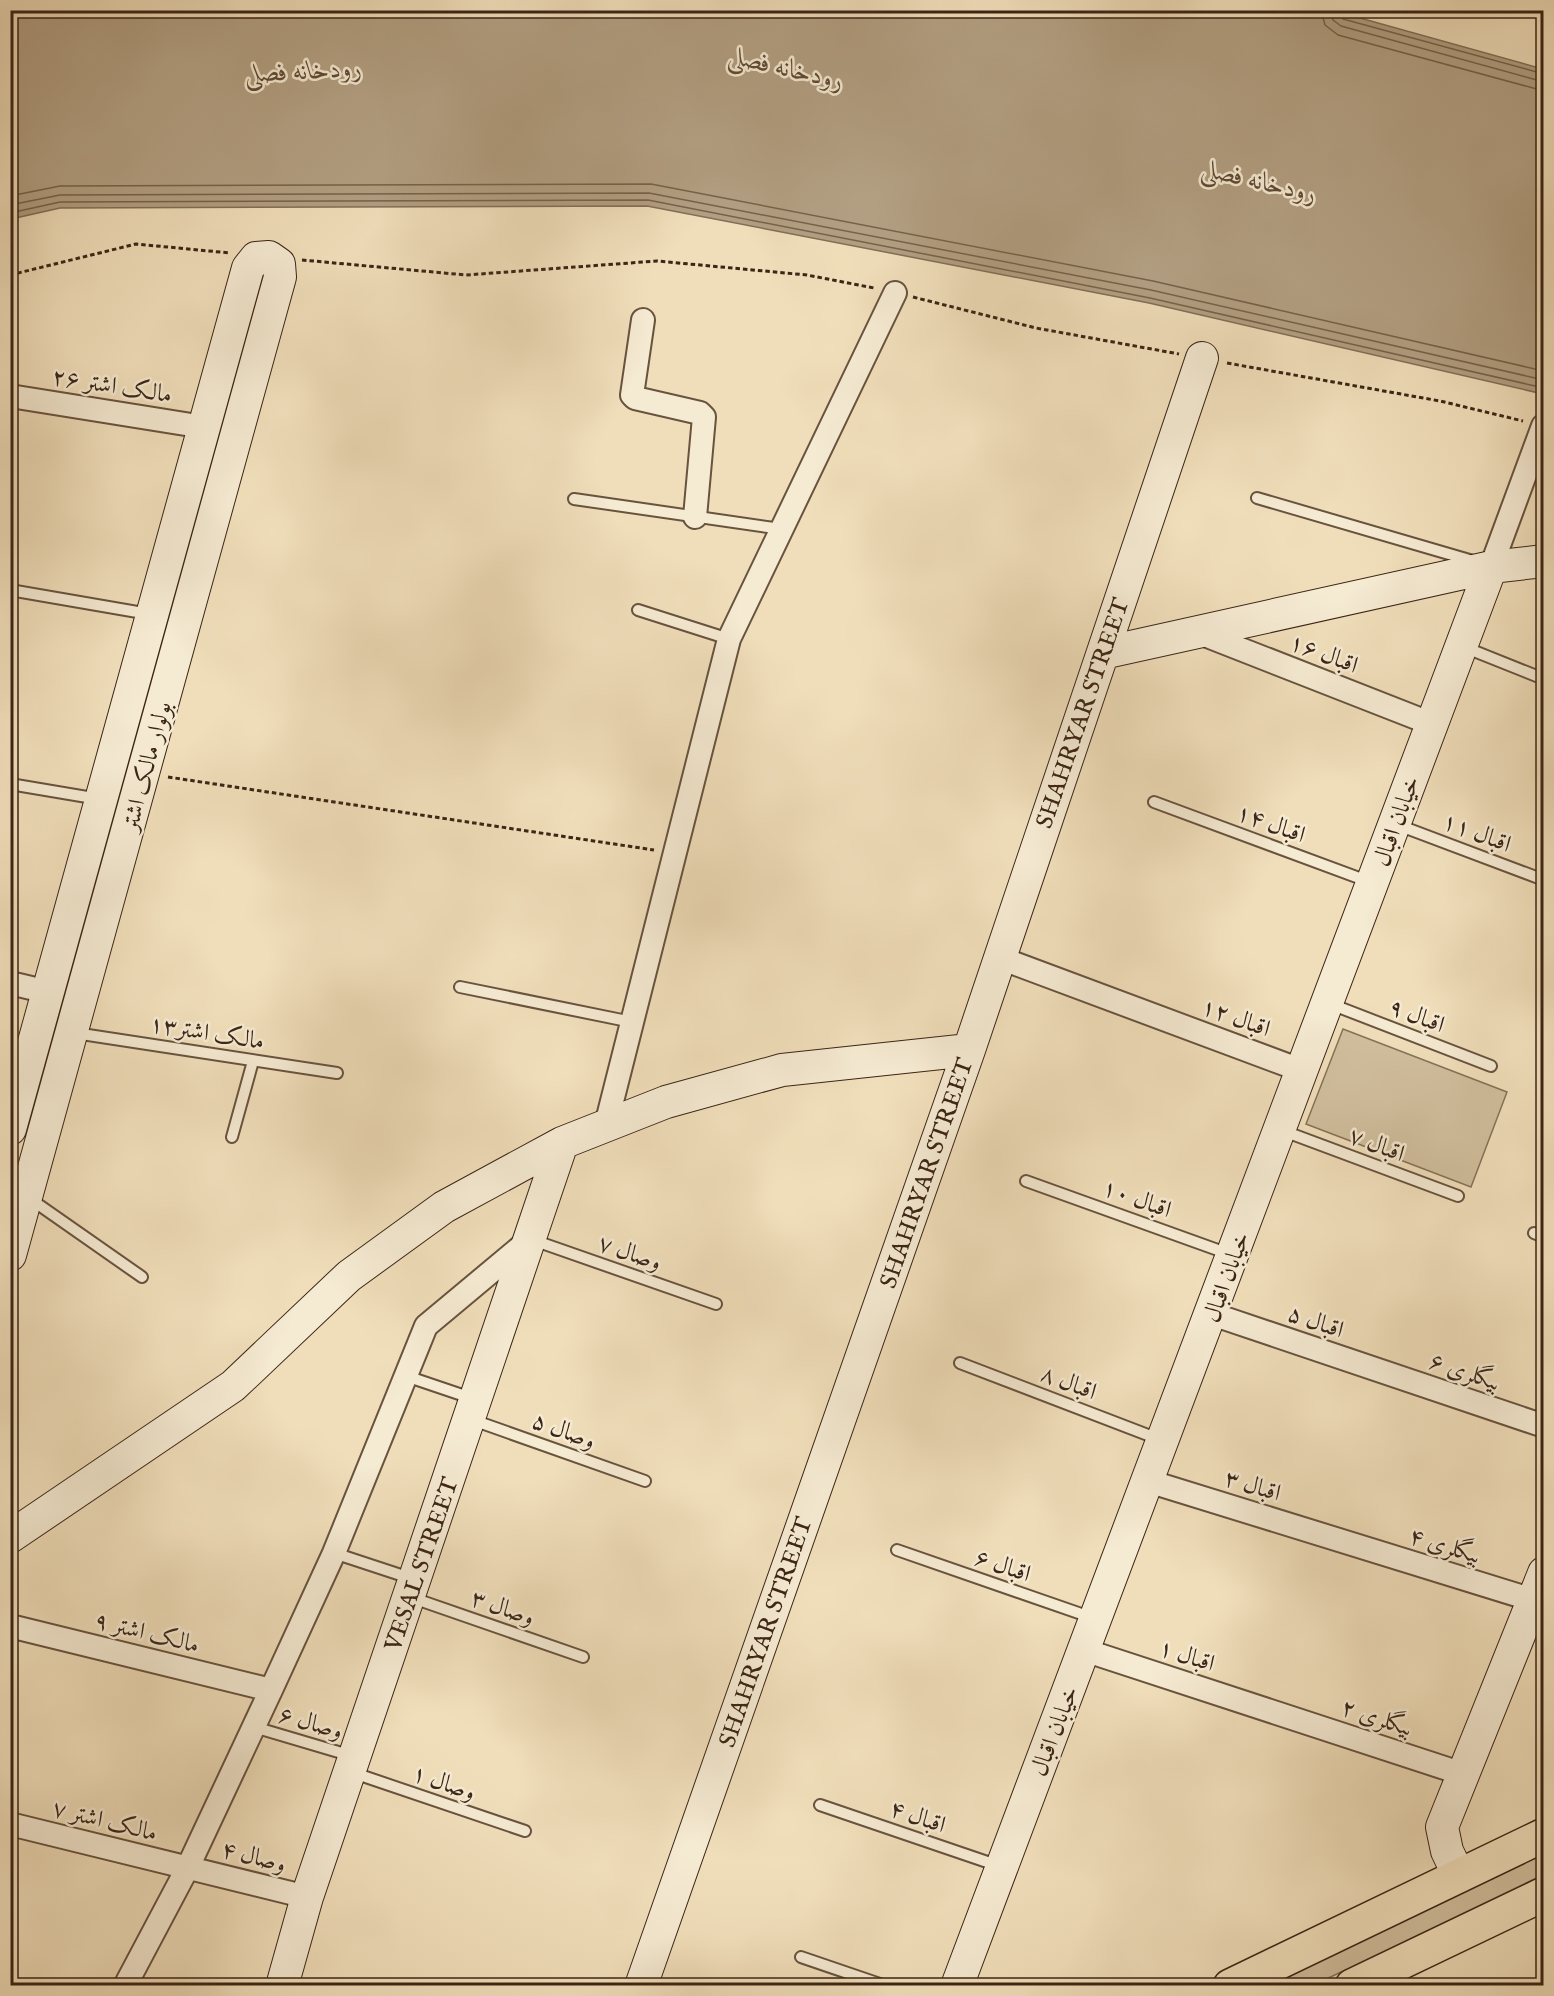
<svg xmlns="http://www.w3.org/2000/svg" width="1554" height="1996" viewBox="0 0 1554 1996" font-family="'IM FELL English',Amiri,serif">
	<style>
		.green { fill: #d1bf9e; stroke: #86725a; stroke-width: 1.5 }
		.water { fill: #b29f82; stroke: #826e57; stroke-width: 1.5 }
		.lines { fill: none; stroke-linecap: round; stroke-linejoin: round }
		.shore { stroke: #76624c; stroke-width: 1.5 }
		.lane-casing { stroke: #68533f; stroke-width: 14 }
		.street-casing { stroke: #68533f; stroke-width: 26 }
		.secondary-casing { stroke: #3b2516; stroke-width: 34 }
		.primary-casing { stroke: #3b2516; stroke-width: 36 }
		.path { stroke: #3b2516; stroke-width: 3; stroke-dasharray: 4.5 3; stroke-linecap: butt }
		.lane { stroke: #f5ead2; stroke-width: 10 }
		.street { stroke: #f5ead2; stroke-width: 22 }
		.secondary { stroke: #f5ead2; stroke-width: 32 }
		.primary { stroke: #f0deba; stroke-width: 33 }
		.labels { text-anchor: middle; stroke-width: 5; stroke-linejoin: round; paint-order: stroke }
		.street-label { font-size: 24px; fill: #3b2516; stroke: #f5ead2 }
		.water-label { font-size: 26px; font-style: italic; fill: #5f4a36; stroke: #f5ead2 }
	</style>
	<rect width="100%" height="100%" fill="#f0deba"/>
	<filter id="stains"><feTurbulence type="fractalNoise" baseFrequency=".00333" numOctaves="4"/><feColorMatrix values="0 0 0 0 .2 0 0 0 0 .09 0 0 0 0 .02 0 0 0 .5 -.17"/></filter>
	<radialGradient id="worn" r=".72"><stop offset=".6" stop-color="#630" stop-opacity="0"/><stop offset="1" stop-color="#630" stop-opacity=".3"/></radialGradient>
	<path class="green" d="M 1343,1029 L 1507,1092 L 1471,1187 L 1306,1124 Z
		M 1543,1854 L 1543,1875 L 1314,1985 L 1268,1986 Z"/>
	<path class="water" d="M 11,10 L 1335,11 L 1543,69 L 1543,394 L 1149,303 L 647,206 L 60,208 L 11,219 Z"/>
	<g class="lines">
		<path class="shore" d="M 1321,10 L 1325,25 L 1338,35 L 1544,91
			M 1330,10 L 1333,20 L 1341,26 L 1544,82
			M 1338,10 L 1343,19 L 1544,74
			M 10,196 L 60,186 L 651,184 L 1153,281 L 1544,371
			M 10,205 L 60,195 L 649,193 L 1151,290 L 1544,380
			M 10,213 L 60,202 L 648,200 L 1150,298 L 1544,388"/>
		<defs>
			<path id="lane" d="M 1257,498 L 1473,561
				M 574,499 L 781,529
				M 10,590 L 149,614
				M 638,610 L 729,639
				M 1464,647 L 1544,679
				M 10,784 L 99,799
				M 1154,802 L 1370,882
				M 1398,825 L 1544,880
				M 460,987 L 632,1022
				M 1328,1003 L 1491,1066
				M 75,1033 L 337,1073
				M 1281,1130 L 1458,1196
				M 232,1137 L 253,1061
				M 1026,1181 L 1229,1254
				M 29,1198 L 142,1277
				M 1534,1233 L 1544,1237
				M 533,1240 L 716,1304
				M 960,1363 L 1161,1440
				M 406,1376 L 474,1399
				M 470,1419 L 645,1481
				M 897,1550 L 1093,1618
				M 334,1553 L 413,1579
				M 410,1597 L 583,1657
				M 254,1727 L 352,1756
				M 351,1772 L 525,1831
				M 820,1805 L 999,1866
				M 801,1957 L 886,1986"/>
			<path id="street" d="M 643,320 L 632,395 L 635,398 L 700,413 L 704,417 L 695,517
				M 10,396 L 204,427
				M 1491,567 L 1543,426
				M 1197,632 L 1432,724
				M 1000,958 L 1303,1071
				M 10,983 L 48,992
				M 606,1125 L 729,639 L 895,293
				M 1212,1314 L 1544,1426
				M 1148,1481 L 1533,1600
				M 10,1626 L 271,1690
				M 1084,1650 L 1463,1774
				M 10,1824 L 307,1897
				M 125,1986 L 188,1867 L 271,1690 L 334,1553 L 426,1326 L 529,1240"/>
			<path id="secondary" d="M 1103,653 L 1491,567 L 1544,561
				M 10,1129 L 248,268 L 256,258 L 269,257 L 279,264 L 280,277 L 10,1255
				M 10,1537 L 233,1386 L 349,1276 L 444,1207 L 562,1143 L 666,1102 L 782,1070 L 969,1050
				M 1459,1876 L 1447,1851 L 1442,1827 L 1544,1573
				M 282,1986 L 307,1897 L 562,1143
				M 641,1986 L 969,1050 L 1202,358
				M 957,1986 L 1491,567"/>
			<path id="primary" d="M 1230,1986 L 1544,1835
				M 1352,1986 L 1544,1894"/>
		</defs>
		<use href="#lane" class="lane-casing"/>
		<use href="#street" class="street-casing"/>
		<use href="#secondary" class="secondary-casing"/>
		<use href="#primary" class="primary-casing"/>
		<path class="path" d="M 302,260 L 466,275 L 657,261 L 807,275 L 874,288
			M 10,275 L 136,244 L 230,253
			M 913,297 L 1036,328 L 1179,354
			M 1227,363 L 1440,401 L 1523,421
			M 168,777 L 654,850"/>
		<use href="#lane" class="lane"/>
		<use href="#street" class="street"/>
		<use href="#secondary" class="secondary"/>
		<use href="#primary" class="primary"/>
	</g>
	<g class="labels">
		<g class="street-label">
			<text transform="translate(112 385) rotate(9)" y="8">مالک اشتر ۲۶</text>
			<text transform="translate(1324 653) rotate(21)" y="8">اقبال ۱۶</text>
			<text transform="translate(1082 713) rotate(-71)" y="8">SHAHRYAR STREET</text>
			<text transform="translate(146 766) rotate(-75)" y="8">بولوار مالک اشتر</text>
			<text transform="translate(1396 821) rotate(-70)" y="8">خیابان اقبال</text>
			<text transform="translate(1271 823) rotate(20)" y="8">اقبال ۱۴</text>
			<text transform="translate(1477 832) rotate(21)" y="8">اقبال ۱۱</text>
			<text transform="translate(1417 1015) rotate(21)" y="8">اقبال ۹</text>
			<text transform="translate(1236 1017) rotate(20)" y="8">اقبال ۱۲</text>
			<text transform="translate(207 1032) rotate(9)" y="8">مالک اشتر۱۳</text>
			<text transform="translate(1377 1144) rotate(21)" y="8">اقبال ۷</text>
			<text transform="translate(926 1173) rotate(-71)" y="8">SHAHRYAR STREET</text>
			<text transform="translate(1137 1198) rotate(20)" y="8">اقبال ۱۰</text>
			<text transform="translate(630 1252) rotate(19)" y="8">وصال ۷</text>
			<text transform="translate(1226 1277) rotate(-70)" y="8">خیابان اقبال</text>
			<text transform="translate(1316 1321) rotate(19)" y="8">اقبال ۵</text>
			<text transform="translate(1465 1371) rotate(19)" y="8">بیگلری ۶</text>
			<text transform="translate(1069 1382) rotate(21)" y="8">اقبال ۸</text>
			<text transform="translate(564 1430) rotate(20)" y="8">وصال ۵</text>
			<text transform="translate(1253 1485) rotate(17)" y="8">اقبال ۳</text>
			<text transform="translate(1445 1545) rotate(17)" y="8">بیگلری ۴</text>
			<text transform="translate(421 1564) rotate(-71)" y="8">VESAL STREET</text>
			<text transform="translate(1003 1565) rotate(19)" y="8">اقبال ۶</text>
			<text transform="translate(503 1607) rotate(19)" y="8">وصال ۳</text>
			<text transform="translate(147 1632) rotate(14)" y="8">مالک اشتر ۹</text>
			<text transform="translate(765 1632) rotate(-71)" y="8">SHAHRYAR STREET</text>
			<text transform="translate(1187 1655) rotate(18)" y="8">اقبال ۱</text>
			<text transform="translate(1377 1717) rotate(18)" y="8">بیگلری ۲</text>
			<text transform="translate(311 1722) rotate(16)" y="8">وصال ۶</text>
			<text transform="translate(1054 1731) rotate(-69)" y="8">خیابان اقبال</text>
			<text transform="translate(444 1782) rotate(19)" y="8">وصال ۱</text>
			<text transform="translate(918 1816) rotate(19)" y="8">اقبال ۴</text>
			<text transform="translate(105 1820) rotate(14)" y="8">مالک اشتر ۷</text>
			<text transform="translate(254 1856) rotate(14)" y="8">وصال ۴</text>
		</g>
		<g class="water-label">
			<text transform="translate(786 67) rotate(13)" y="9">رودخانه فصلی</text>
			<text transform="translate(303 70) rotate(-3)" y="9">رودخانه فصلی</text>
			<text transform="translate(1259 180) rotate(13)" y="9">رودخانه فصلی</text>
		</g>
	</g>
	<rect width="1554" height="1996" fill="none" stroke="#f0deba" stroke-width="36"/>
	<rect x="12" y="12" width="1530" height="1972" fill="none" stroke="#3b2516" stroke-width="3"/>
	<rect x="18" y="18" width="1518" height="1960" fill="none" stroke="#3b2516" stroke-width="1.5"/>
	<rect width="100%" height="100%" filter="url(#stains)"/>
	<rect width="100%" height="100%" fill="url(#worn)"/>
</svg>
